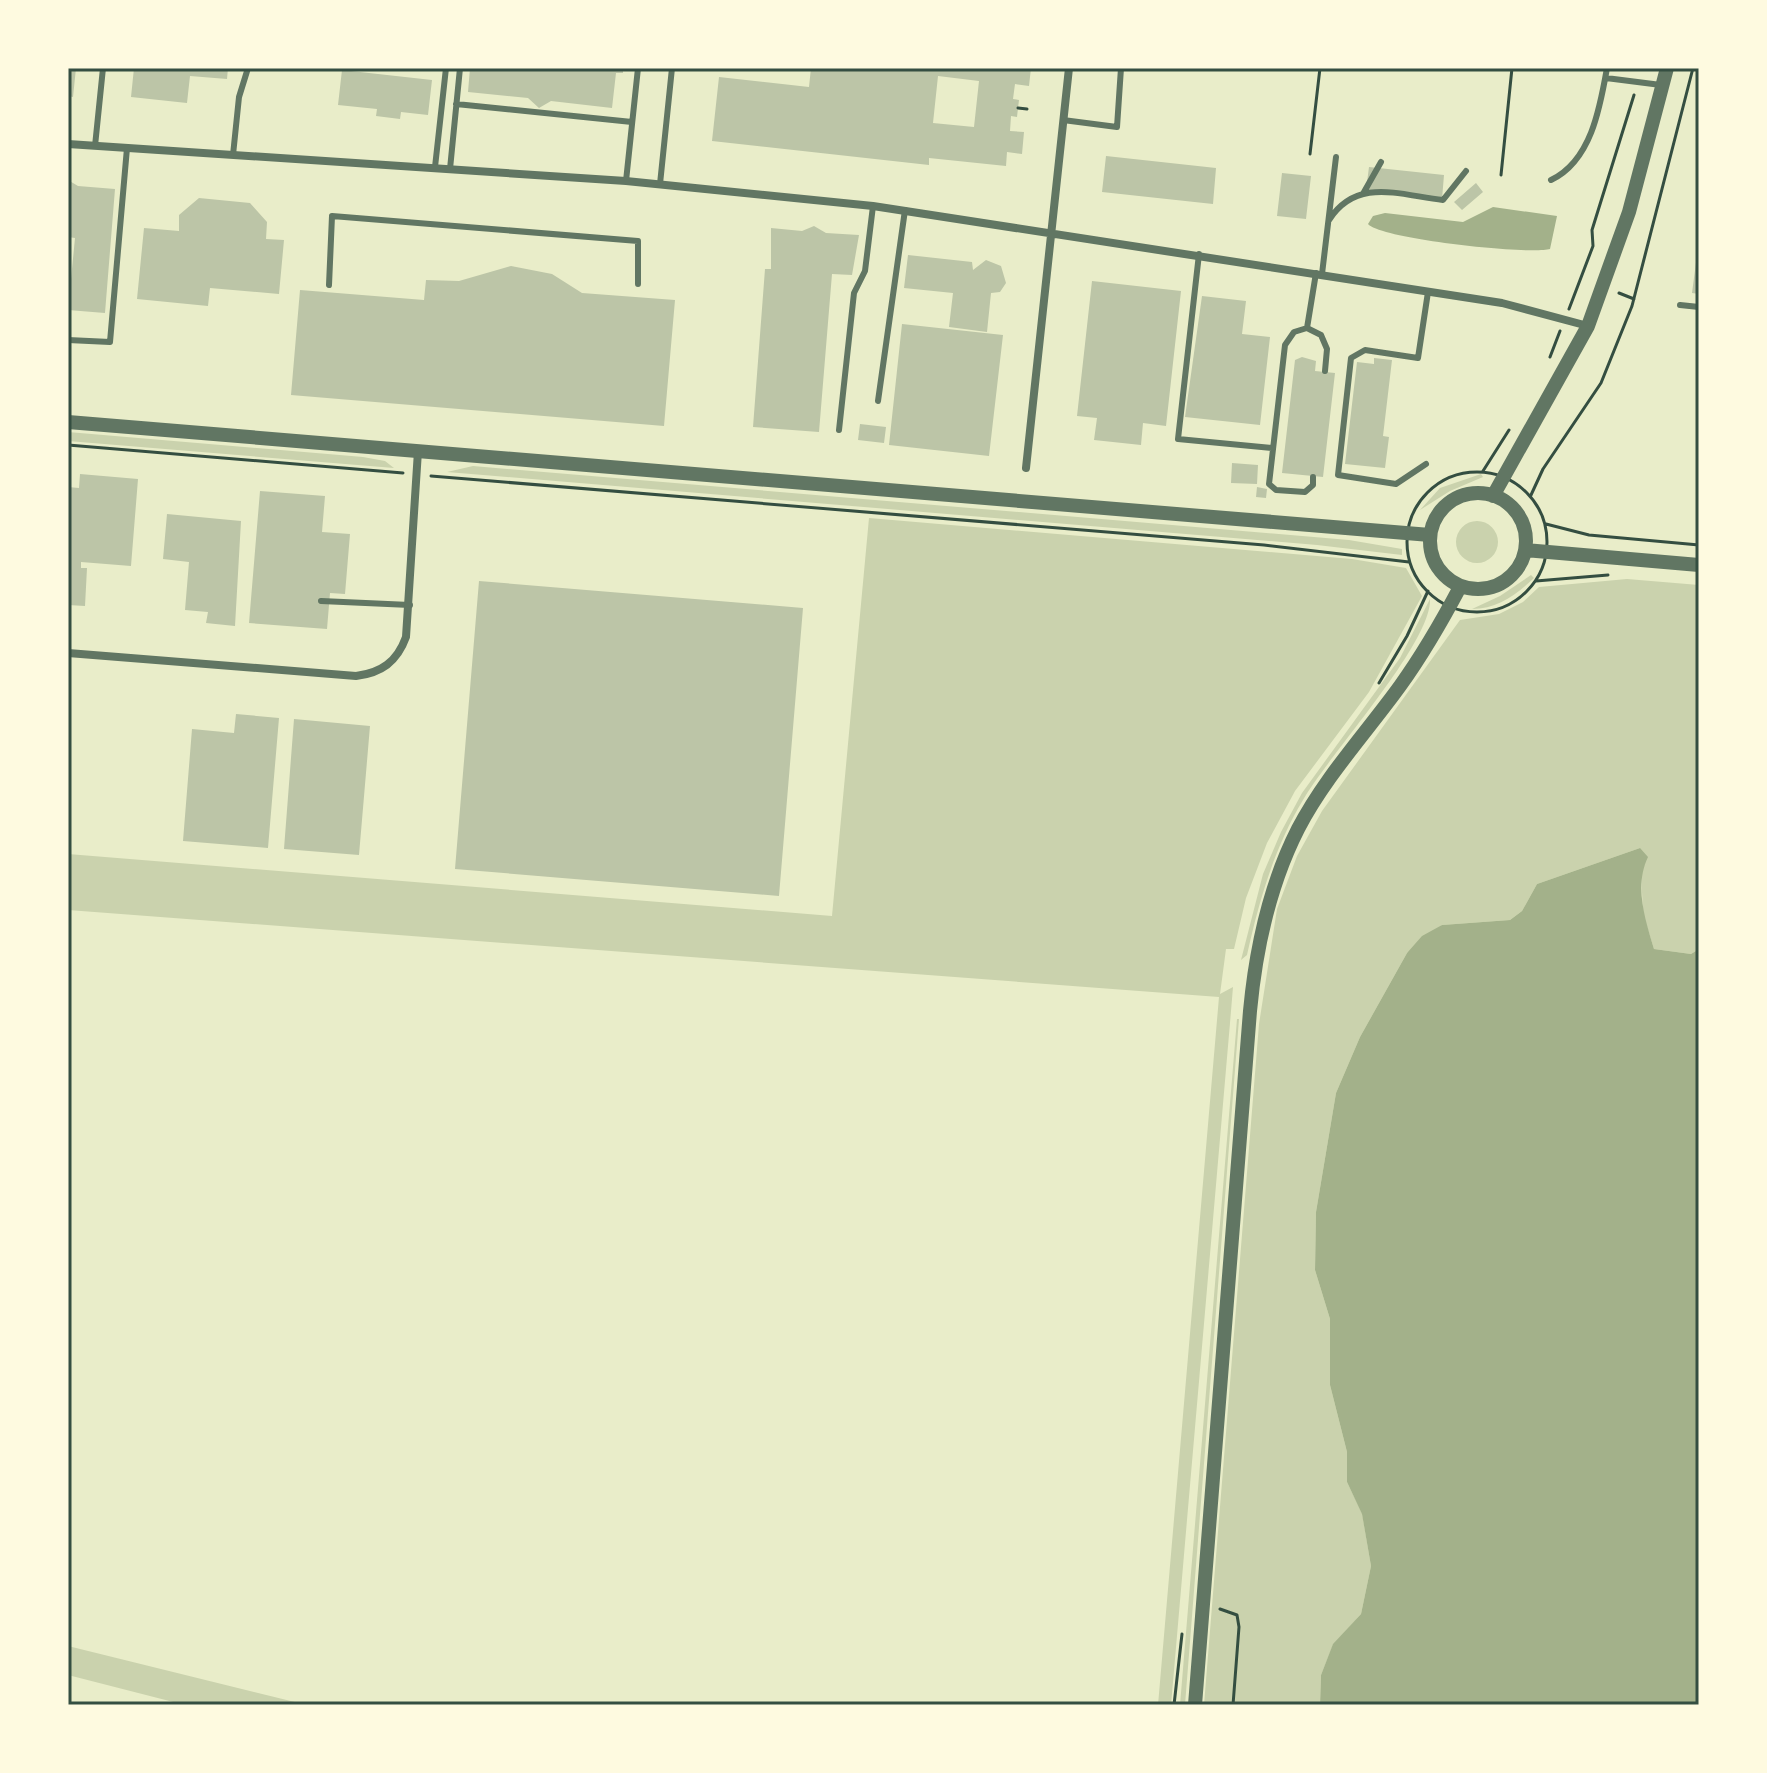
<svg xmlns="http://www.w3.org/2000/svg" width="1767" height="1773" viewBox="0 0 1767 1773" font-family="'Exo 2',sans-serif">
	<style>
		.green { fill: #cad2ad }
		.water { fill: #a3b18a }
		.building { fill: #bcc5a7; fill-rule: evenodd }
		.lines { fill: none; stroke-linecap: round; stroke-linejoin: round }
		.path { stroke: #344e41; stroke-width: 3 }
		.service { stroke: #617663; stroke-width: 6 }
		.minor { stroke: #617663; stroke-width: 8 }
		.tertiary { stroke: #617663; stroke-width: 14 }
		.neatline { fill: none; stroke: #344e41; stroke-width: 3 }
	</style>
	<rect width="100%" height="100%" fill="#e9edc9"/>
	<path class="green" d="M 68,432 L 363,457 L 385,461 L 394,468 L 68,441 Z
		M 473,466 L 1349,540 L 1402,549 L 1402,555 L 1317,545 L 447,472 Z
		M 1481,474 L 1483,477 L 1450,491 L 1420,510 L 1440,488 Z
		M 869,518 L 1352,559 L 1406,568 L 1422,596 L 1369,692 L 1295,791 L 1267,843 L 1246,898 L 1234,949 L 1226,949 L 1220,994 L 1233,987 L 1230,1023 L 1171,1705 L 1158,1705 L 1219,997 L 68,910 L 68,854 L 832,916 Z
		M1456 542a21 21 0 1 1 42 0a21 21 0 1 1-42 0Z
		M 1531,575 L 1534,578 C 1516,595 1497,609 1472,609 L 1500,596 Z
		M 1627,579 L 1699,585 L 1699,949 L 1691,954 L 1654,949 L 1643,914 L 1640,848 L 1537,884 L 1522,911 L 1510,920 L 1442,925 L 1407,953 L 1360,1037 L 1336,1093 L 1316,1212 L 1315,1270 L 1330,1319 L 1330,1385 L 1347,1452 L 1347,1482 L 1362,1513 L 1371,1566 L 1361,1614 L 1333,1645 L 1321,1675 L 1320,1705 L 1204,1705 L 1259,1024 L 1277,909 L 1297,856 L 1322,811 L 1460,620 L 1499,614 L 1523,602 L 1539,587 Z
		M 1430,599 C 1432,643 1328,756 1303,800 C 1274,848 1259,901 1247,955 L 1241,960 L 1263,874 L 1281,832 L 1302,793 L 1400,658 Z
		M 1237,1019 L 1239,1019 L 1185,1705 L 1180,1705 Z
		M 68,1646 L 307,1705 L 185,1705 L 68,1675 Z"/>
	<path class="water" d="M 1493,207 L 1557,216 L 1550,249 C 1529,255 1381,239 1368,224 L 1373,216 L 1385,213 L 1463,222 Z
		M 1640,848 L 1648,857 C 1634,886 1645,919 1654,949 L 1691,954 L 1699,949 L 1699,1705 L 1320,1705 L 1321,1675 L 1333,1644 L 1361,1614 L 1371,1566 L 1362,1514 L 1347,1482 L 1347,1452 L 1330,1385 L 1330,1319 L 1315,1270 L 1316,1212 L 1336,1093 L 1360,1037 L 1407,953 L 1422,936 L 1442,925 L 1510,920 L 1522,911 L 1537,884 Z"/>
	<path class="building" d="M 68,68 L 76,68 L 73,97 L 68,96 Z
		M 134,68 L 228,68 L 227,79 L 190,76 L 187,103 L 131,97 Z
		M 470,68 L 623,68 L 623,73 L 616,73 L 612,108 L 551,101 L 539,108 L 528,98 L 468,92 Z
		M 811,68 L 1031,68 L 1029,86 L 1015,84 L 1013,99 L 1019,100 L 1018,108 L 1017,117 L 1011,116 L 1010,131 L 1024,132 L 1022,154 L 1007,152 L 1006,166 L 929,158 L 929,165 L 712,141 L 719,77 L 809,87 ZM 938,76 L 979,81 L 974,127 L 933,123 Z
		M 342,70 L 432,80 L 428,115 L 401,112 L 400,119 L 376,116 L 377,109 L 338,105 Z
		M 1106,156 L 1216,168 L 1213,204 L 1102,192 Z
		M 1369,167 L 1444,175 L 1442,199 L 1366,190 Z
		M 1282,173 L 1311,176 L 1306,219 L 1277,216 Z
		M 68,180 L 78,186 L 115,189 L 105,313 L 68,310 L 75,238 L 68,237 Z
		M 1476,183 L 1483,192 L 1462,210 L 1454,202 Z
		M 199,198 L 250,203 L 267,222 L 266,239 L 284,240 L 279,294 L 210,288 L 208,306 L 137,299 L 144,228 L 179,231 L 179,215 Z
		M 814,226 L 826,233 L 859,235 L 852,275 L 832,274 L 819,432 L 753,427 L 765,269 L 771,269 L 771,228 L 802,231 Z
		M 908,255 L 972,262 L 973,270 L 986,260 L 1001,266 L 1006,283 L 1000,292 L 991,293 L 987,332 L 949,327 L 953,293 L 904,288 Z
		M 1697,255 L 1699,256 L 1699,294 L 1692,293 Z
		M 511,266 L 552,274 L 582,293 L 675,300 L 664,426 L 291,395 L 300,290 L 424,300 L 426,280 L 459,281 Z
		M 1092,281 L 1181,291 L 1166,426 L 1143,423 L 1141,445 L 1094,440 L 1097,418 L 1077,416 Z
		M 1202,296 L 1246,301 L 1242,334 L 1270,337 L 1260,425 L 1185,417 Z
		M 902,324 L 1003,335 L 989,456 L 889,445 Z
		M 1302,357 L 1316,361 L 1315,371 L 1335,373 L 1323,477 L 1282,473 L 1295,360 Z
		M 1374,358 L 1392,360 L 1383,436 L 1389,437 L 1385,468 L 1345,464 L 1357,362 L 1374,364 Z
		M 860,424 L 886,427 L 884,443 L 858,440 Z
		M 1232,463 L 1258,465 L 1257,484 L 1231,483 Z
		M 80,474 L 138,479 L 131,566 L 81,562 L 81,568 L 87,568 L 85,606 L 68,605 L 68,487 L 79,488 Z
		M 1257,487 L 1267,489 L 1266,498 L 1256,497 Z
		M 260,491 L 325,496 L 322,532 L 350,534 L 345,594 L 330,593 L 327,629 L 249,623 Z
		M 167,514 L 241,521 L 235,626 L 206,623 L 208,612 L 185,610 L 189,562 L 163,559 Z
		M 479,581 L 803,608 L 779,896 L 455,869 Z
		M 236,714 L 279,718 L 268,848 L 183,841 L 192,729 L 234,733 Z
		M 294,719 L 370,726 L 359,855 L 284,849 Z"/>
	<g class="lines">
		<path class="path" d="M 1018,108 L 1027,109
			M 1310,154 L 1320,68
			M 1501,175 L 1512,68
			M 1619,293 L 1634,299
			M 1569,309 L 1593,246 L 1592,230 L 1634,95
			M 1550,357 L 1560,331
			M 68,445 L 403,473
			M 1483,471 L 1509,430
			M1407 542a70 70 0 1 1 140 0a70 70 0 1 1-140 0Z
			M 431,476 L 1264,545 L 1409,562
			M 1531,495 L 1543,469 L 1601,383 L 1632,306 L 1693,68
			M 1546,524 L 1589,535 L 1699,545
			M 1536,581 L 1608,575
			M 1379,683 L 1407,636 L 1428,591
			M 1220,1609 L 1237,1615 L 1239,1627 L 1233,1705
			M 1174,1705 L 1182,1634"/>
		<path class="service" d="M 1606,78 L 1661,85
			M 456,104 L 632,122
			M 1063,120 L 1117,127 L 1121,68
			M 95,146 L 103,68
			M 233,155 L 239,97 L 248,68
			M 435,167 L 446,68
			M 450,169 L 460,68
			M 1551,180 C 1591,161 1600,108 1607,68
			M 626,181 L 638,68
			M 660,184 L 672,68
			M 1364,192 L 1381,162
			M 1329,220 C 1357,177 1399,195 1443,200 L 1466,171
			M 1199,254 L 1178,439 L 1272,448
			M 1322,274 L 1336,157
			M 329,285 L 332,216 L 638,241 L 638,284
			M 1680,305 L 1699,307
			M 1307,328 L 1316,273
			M 68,340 L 110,342 L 127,148
			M 878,401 L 905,210
			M 839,430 L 854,293 L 865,271 L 873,206
			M 1426,464 L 1396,484 L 1338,475 L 1351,358 L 1365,350 L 1418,358 L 1428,292
			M 1313,477 L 1313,485 L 1305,492 L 1276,490 L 1269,484 L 1285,345 L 1294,332 L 1307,328 L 1321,335 L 1327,349 L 1325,371
			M 321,601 L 410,605"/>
		<path class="minor" d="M 68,144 L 626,181 L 873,206 L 1502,303 L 1588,326
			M 1026,468 L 1069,68
			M 68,653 L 356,676 C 381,673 397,662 406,637 L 418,451"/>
		<path class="tertiary" d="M 68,422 L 1430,535
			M1430 541a48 48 0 1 1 96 0a48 48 0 1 1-96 0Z
			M 1493,496 L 1588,326 L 1629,212 L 1667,68
			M 1525,550 L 1699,565
			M 1195,1705 L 1250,1011 C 1256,947 1269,886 1298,829 C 1325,777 1366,733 1400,686 C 1423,654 1442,621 1460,587"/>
	</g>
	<rect width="1767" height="1773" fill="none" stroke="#fefae0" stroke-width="140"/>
	<rect x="70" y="70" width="1627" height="1633" class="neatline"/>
</svg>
